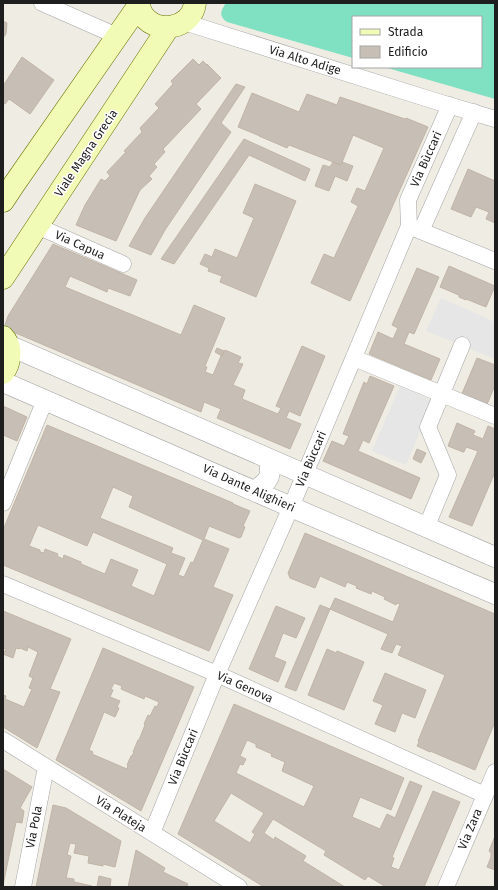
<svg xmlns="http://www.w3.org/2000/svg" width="498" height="890" viewBox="0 0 498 890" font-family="'Fira Sans',sans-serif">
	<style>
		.pitch { fill: #7fe0c2 }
		.parking { fill: #e6e6e6 }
		.building { fill: #c7bfb6; stroke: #c1b4a5; fill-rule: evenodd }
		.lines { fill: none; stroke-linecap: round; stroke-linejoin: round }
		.minor-casing { stroke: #a5a5a5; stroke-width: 17 }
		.tertiary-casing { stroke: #a5a5a5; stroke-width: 21 }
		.secondary-casing { stroke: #627702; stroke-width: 23 }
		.minor { stroke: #fff; stroke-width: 16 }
		.tertiary { stroke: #fff; stroke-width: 20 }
		.secondary { stroke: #f2fbb5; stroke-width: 22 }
		.labels { text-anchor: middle; stroke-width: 3; stroke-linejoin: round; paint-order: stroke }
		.street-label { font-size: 12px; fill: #1e1e1e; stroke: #fff }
	</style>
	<rect width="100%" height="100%" fill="#efece3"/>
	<path class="pitch" d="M 226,3 L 495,3 L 495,99 L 384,67 L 481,67 L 481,17 L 353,17 L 353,58 L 227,22 C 218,16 221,10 226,3 Z"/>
	<path class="parking" d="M 441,298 L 495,322 L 495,359 L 426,331 Z
		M 400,386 L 433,401 L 406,465 L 372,451 Z"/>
	<path class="building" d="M 3,21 L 7,23 L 6,34 L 3,38 Z
		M 22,57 L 54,80 L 30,114 L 9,99 L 5,104 L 3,103 L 3,86 Z
		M 193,59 L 199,65 L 203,61 L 207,65 L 207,64 L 221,78 L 196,104 L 201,109 L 163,149 L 165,152 L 154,164 L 157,167 L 149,176 L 152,179 L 140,190 L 116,241 L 76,225 L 85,205 L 101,179 L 105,181 L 110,176 L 107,172 L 126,152 L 124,151 L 142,132 L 140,128 L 159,108 L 155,104 L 173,84 L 171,81 Z
		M 236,84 L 245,87 L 221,123 L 231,132 L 165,230 L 151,255 L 129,246 L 145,218 Z
		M 252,93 L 299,112 L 307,94 L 337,105 L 340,97 L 405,119 L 406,118 L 428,127 L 350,301 L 311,283 L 324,254 L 334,258 L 358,206 L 351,202 L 357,188 L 365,191 L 384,148 L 353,135 L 341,165 L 289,145 L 287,148 L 259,136 L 260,136 L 238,127 Z
		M 244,139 L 310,169 L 305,181 L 249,155 L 174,264 L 161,259 Z
		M 333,162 L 341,165 L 342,162 L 353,166 L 347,181 L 335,176 L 329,191 L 315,186 L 323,165 L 330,167 Z
		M 468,169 L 495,181 L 495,223 L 486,219 L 489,212 L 476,207 L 471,217 L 451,209 Z
		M 255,184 L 296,201 L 256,297 L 220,282 L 222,276 L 208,271 L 209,268 L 200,264 L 205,254 L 212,257 L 215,249 L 237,258 L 254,218 L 243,213 Z
		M 53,244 L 137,280 L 130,296 L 108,288 L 107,292 L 70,276 L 65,287 L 181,335 L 194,305 L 225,318 L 205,366 L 207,367 L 205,372 L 213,375 L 221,356 L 222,356 L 225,350 L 241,357 L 238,363 L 243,364 L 233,385 L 245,390 L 242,399 L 278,414 L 281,408 L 276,406 L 302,346 L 325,356 L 300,416 L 289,411 L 286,418 L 301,424 L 290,449 L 217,418 L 221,409 L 204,402 L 201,412 L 4,328 L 8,316 Z
		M 449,266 L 495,286 L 486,307 L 466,299 L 466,300 L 459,297 L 459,295 L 440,287 Z
		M 417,268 L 439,277 L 414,334 L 409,332 L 404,344 L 440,359 L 431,380 L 369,354 L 378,332 L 393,339 L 398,328 L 392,325 Z
		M 217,348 L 224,351 L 222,356 L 215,352 Z
		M 477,358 L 495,365 L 495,385 L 486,407 L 461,396 Z
		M 370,376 L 394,386 L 369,443 L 363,440 L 358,451 L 420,478 L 411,499 L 323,461 L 332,441 L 344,446 L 349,436 L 343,434 L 364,382 L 367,384 Z
		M 3,406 L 27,417 L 17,441 L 3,435 Z
		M 457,423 L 475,431 L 473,435 L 483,439 L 488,426 L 495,429 L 495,472 L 472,526 L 449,517 L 478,451 L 466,447 L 464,452 L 463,452 L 448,446 Z
		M 47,425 L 233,503 L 233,504 L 250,511 L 243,526 L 245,527 L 241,537 L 239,538 L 209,526 L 204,539 L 229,549 L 213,587 L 233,595 L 209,651 L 3,565 L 3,530 ZM 113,487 L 133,496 L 129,507 L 203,540 L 193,563 L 191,562 L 184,577 L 178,575 L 185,558 L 171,553 L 173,548 L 100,518 ZM 38,525 L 87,546 L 93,532 L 167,564 L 154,596 L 131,586 L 138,570 L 111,559 L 105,574 L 81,564 L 81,562 L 64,555 L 63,559 L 57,556 L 58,554 L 45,549 L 44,553 L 40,552 L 40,550 L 29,546 Z
		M 417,449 L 426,453 L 421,463 L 413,459 Z
		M 305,533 L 495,614 L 495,722 L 475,770 L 430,751 L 430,752 L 417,746 L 419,742 L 418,741 L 445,675 L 398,655 L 402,646 L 396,644 L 392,653 L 381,649 L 388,634 L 330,609 L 335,598 L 393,622 L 400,604 L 397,603 L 396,605 L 384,599 L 385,597 L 372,591 L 371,594 L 356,588 L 357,586 L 347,582 L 345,587 L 320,576 L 315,588 L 290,578 L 288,573 Z
		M 320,605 L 330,609 L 296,691 L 285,687 Z
		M 276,606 L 305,618 L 296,638 L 283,633 L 274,657 L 286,662 L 278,682 L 249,669 Z
		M 3,611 L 71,639 L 50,689 L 60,692 L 37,748 L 3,727 L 3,695 L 6,696 L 5,699 L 24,707 L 32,689 L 29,688 L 33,678 L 29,676 L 38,652 L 28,647 L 27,651 L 20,648 L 19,649 L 16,648 L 13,658 L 3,654 L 6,649 L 3,648 L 3,649 Z
		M 103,648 L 194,687 L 141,811 L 56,760 ZM 114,683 L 122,686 L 121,689 L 144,699 L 145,696 L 159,702 L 157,707 L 155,706 L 150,716 L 148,715 L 144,724 L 145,725 L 139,740 L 138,740 L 133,752 L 134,752 L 132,756 L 131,756 L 127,765 L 128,765 L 127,769 L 92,754 L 93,752 L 89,750 L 104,712 L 115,717 L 119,708 L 117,707 L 120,701 L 110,697 L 113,690 L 111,689 Z
		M 327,649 L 336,653 L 337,651 L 364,662 L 344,710 L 308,695 Z
		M 385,673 L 426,690 L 415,718 L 402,713 L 395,732 L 375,724 L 383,705 L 373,701 Z
		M 234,704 L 404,778 L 391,810 L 360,797 L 352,817 L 380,829 L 387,814 L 395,818 L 410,781 L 422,786 L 392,857 L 394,858 L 391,867 L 399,870 L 433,791 L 460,802 L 424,887 L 386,887 L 368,876 L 365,880 L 324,855 L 326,851 L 273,819 L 264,833 L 274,840 L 275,837 L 306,856 L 303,861 L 345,887 L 264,887 L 178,834 ZM 247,740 L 256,744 L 256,747 L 272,754 L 271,756 L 285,762 L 282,771 L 314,786 L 304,807 L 236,773 L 240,764 L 243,765 L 246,759 L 240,756 ZM 231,793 L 264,813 L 252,832 L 255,834 L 250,843 L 214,821 Z
		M 3,769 L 32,787 L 20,808 L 24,811 L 22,823 L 16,822 L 3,885 Z
		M 53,805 L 66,808 L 121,841 L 115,867 L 103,864 L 103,866 L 88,863 L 89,856 L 74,853 L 76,844 L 70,843 L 67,855 L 71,856 L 66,878 L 74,879 L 74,882 L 92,886 L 92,887 L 36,887 Z
		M 495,836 L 495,870 L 487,867 L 491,857 L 491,853 L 489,851 Z
		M 136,850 L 165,868 L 163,872 L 188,884 L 187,887 L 128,887 Z
		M 99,876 L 111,879 L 110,887 L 97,887 Z"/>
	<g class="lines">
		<defs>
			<path id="minor" d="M 42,3 L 117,36
				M 184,22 L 435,101 L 495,119
				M 37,226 L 123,264
				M 411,227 L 495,261
				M 421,231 L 474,112
				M 354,358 L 495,416
				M 3,503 L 45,400
				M 426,528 L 448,475 L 428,427 L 462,345
				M 3,584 L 217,674 L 485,795
				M 3,740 L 239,887
				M 152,833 L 217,674 L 291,507 L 409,226 L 408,200 L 450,105
				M 23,887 L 46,767
				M 446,887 L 495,772"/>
			<path id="tertiary" d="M 8,345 L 495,557
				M 3,382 L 291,507 L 495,594
				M 255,491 C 269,480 272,478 269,459"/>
			<path id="secondary" d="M 139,3 C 139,6 140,9 141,12 C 153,36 192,30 195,3
				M 3,201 L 15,183 L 139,5
				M 3,278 L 168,28
				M 3,337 C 12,346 11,363 3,373"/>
		</defs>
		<use href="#minor" class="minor-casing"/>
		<use href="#tertiary" class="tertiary-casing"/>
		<use href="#secondary" class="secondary-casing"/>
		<use href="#minor" class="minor"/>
		<use href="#tertiary" class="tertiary"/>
		<use href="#secondary" class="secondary"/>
	</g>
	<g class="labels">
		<g class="street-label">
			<text transform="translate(305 60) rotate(17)" y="4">Via Alto Adige</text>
			<text transform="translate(86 153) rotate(-56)" y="4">Viale Magna Grecia</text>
			<text transform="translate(426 159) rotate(-66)" y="4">Via Bùccari</text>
			<text transform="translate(80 245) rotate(24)" y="4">Via Capua</text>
			<text transform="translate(311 459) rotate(-67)" y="4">Via Bùccari</text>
			<text transform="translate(249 488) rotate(24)" y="4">Via Dante Alighieri</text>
			<text transform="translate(245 687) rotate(24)" y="4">Via Genova</text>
			<text transform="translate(183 757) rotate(-68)" y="4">Via Bùccari</text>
			<text transform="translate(121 814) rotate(32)" y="4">Via Plateja</text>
			<text transform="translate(34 827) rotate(-79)" y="4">Via Pola</text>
			<text transform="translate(470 829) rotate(-67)" y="4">Via Zara</text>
		</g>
	</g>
	<rect width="498" height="890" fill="none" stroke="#1e1e1e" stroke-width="8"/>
	<rect x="352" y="16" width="130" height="52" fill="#ffffff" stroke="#a5a5a5"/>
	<rect x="360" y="29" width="20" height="6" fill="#f2fbb5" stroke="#a5a5a5"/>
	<text x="388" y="36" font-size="12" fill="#1e1e1e">Strada</text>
	<rect x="360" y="46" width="20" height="12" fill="#c7bfb6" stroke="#a5a5a5"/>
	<text x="388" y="56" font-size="12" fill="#1e1e1e">Edificio</text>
</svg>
